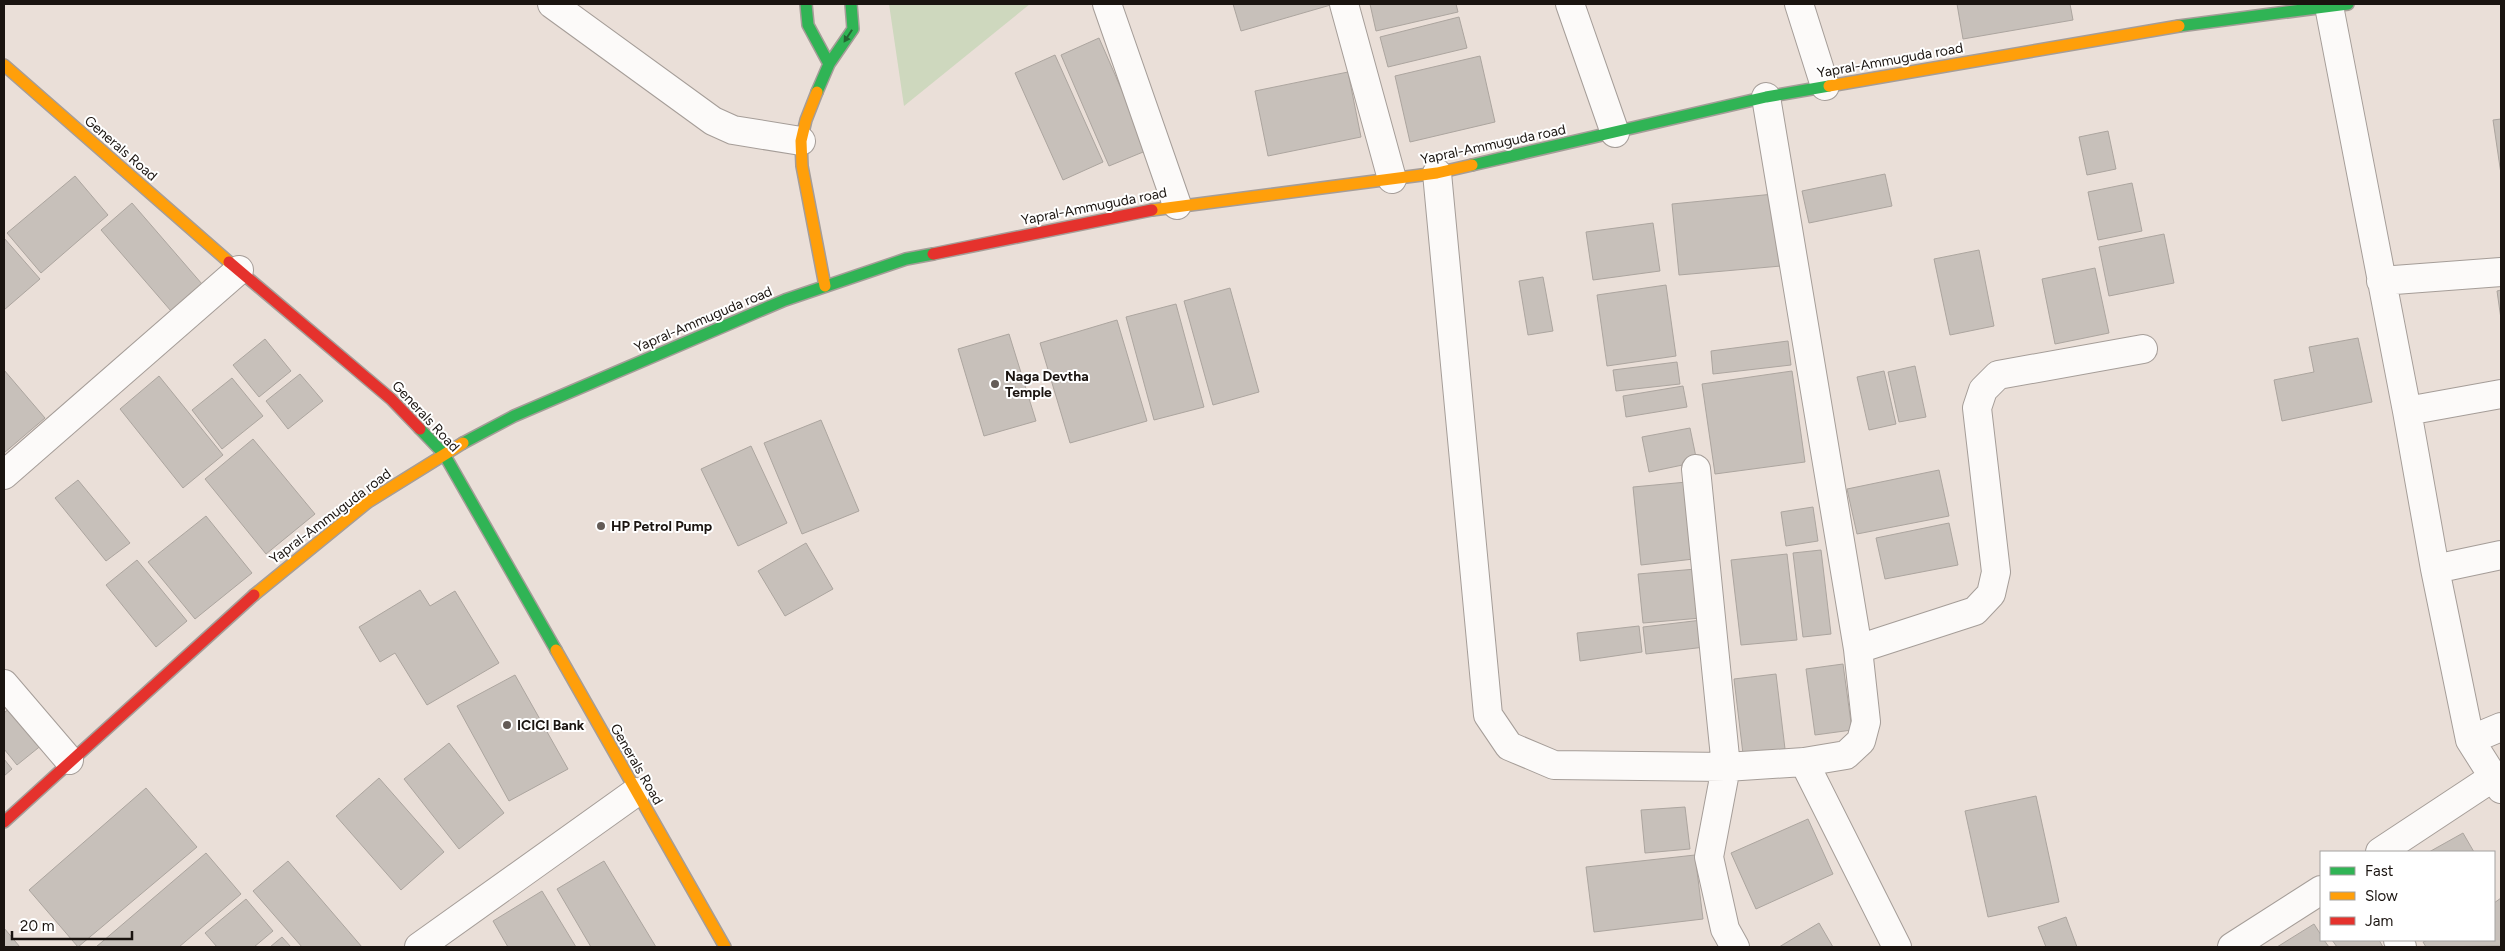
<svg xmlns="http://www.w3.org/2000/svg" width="2505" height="951" viewBox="0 0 2505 951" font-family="Figtree,sans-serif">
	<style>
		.green { fill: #ced8be }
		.building { fill: #c7c0ba; stroke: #aca59f }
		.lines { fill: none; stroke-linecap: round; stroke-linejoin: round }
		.street-casing { stroke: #a59d98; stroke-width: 30 }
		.fast-casing { stroke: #a59d98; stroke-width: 14 }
		.slow-casing { stroke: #a59d98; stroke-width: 14 }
		.jam-casing { stroke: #a59d98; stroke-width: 14 }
		.street { stroke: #fcfaf9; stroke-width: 28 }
		.fast { stroke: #30b455; stroke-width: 11 }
		.slow { stroke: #ff9f0a; stroke-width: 11 }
		.jam { stroke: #e5322d; stroke-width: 11 }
		.oneway { fill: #256432 }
		.poi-dot { fill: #635b56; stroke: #fff; stroke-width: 2 }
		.labels { text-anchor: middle; stroke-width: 4; stroke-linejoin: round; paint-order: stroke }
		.street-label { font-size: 14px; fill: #1a1410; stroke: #fff }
		.poi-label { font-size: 14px; font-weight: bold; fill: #1a1410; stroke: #fff; text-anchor: start }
	</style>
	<rect width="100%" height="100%" fill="#eadfd8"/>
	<path class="green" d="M 889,4 L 1030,4 L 904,106 Z"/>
	<path class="building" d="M 1233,4 L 1334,4 L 1241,31 Z
		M 1370,4 L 1456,4 L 1458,12 L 1376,31 Z
		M 1957,4 L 2070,4 L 2073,20 L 1963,39 Z
		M 1459,17 L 1467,48 L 1388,67 L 1380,37 Z
		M 1099,38 L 1148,150 L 1109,166 L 1061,55 Z
		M 1055,55 L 1103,162 L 1063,180 L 1015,73 Z
		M 1480,56 L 1495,122 L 1410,142 L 1395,76 Z
		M 1348,72 L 1361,137 L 1268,156 L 1255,91 Z
		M 2501,119 L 2501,174 L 2493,120 Z
		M 2108,131 L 2116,169 L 2087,175 L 2079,137 Z
		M 1885,174 L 1892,206 L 1809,223 L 1802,191 Z
		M 75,176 L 108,215 L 41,273 L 7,233 Z
		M 2132,183 L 2142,231 L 2098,240 L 2088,192 Z
		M 1774,194 L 1781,266 L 1679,275 L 1672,204 Z
		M 132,203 L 202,284 L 171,311 L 101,230 Z
		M 1653,223 L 1660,271 L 1593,280 L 1586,232 Z
		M 2164,234 L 2174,283 L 2109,296 L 2099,247 Z
		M 4,238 L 40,279 L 4,310 Z
		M 1979,250 L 1994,326 L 1950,335 L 1934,259 Z
		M 2095,268 L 2109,333 L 2055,344 L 2042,279 Z
		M 1543,277 L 1553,331 L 1528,335 L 1519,281 Z
		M 1666,285 L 1676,356 L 1607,366 L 1597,295 Z
		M 1230,288 L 1259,392 L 1213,405 L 1184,301 Z
		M 2501,290 L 2501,319 L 2497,291 Z
		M 1176,304 L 1204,407 L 1154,420 L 1126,317 Z
		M 1117,320 L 1147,421 L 1070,443 L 1040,343 Z
		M 1009,334 L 1036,421 L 984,436 L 958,349 Z
		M 2358,338 L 2372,402 L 2282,421 L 2274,380 L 2314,372 L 2309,347 Z
		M 265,339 L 291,371 L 259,397 L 233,365 Z
		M 1788,341 L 1791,365 L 1713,374 L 1711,351 Z
		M 1677,362 L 1680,384 L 1616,391 L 1613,370 Z
		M 1915,366 L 1926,417 L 1899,422 L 1888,372 Z
		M 4,370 L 45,418 L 4,453 Z
		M 1792,371 L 1805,462 L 1715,474 L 1702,384 Z
		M 1884,371 L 1896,424 L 1869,430 L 1857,377 Z
		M 300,374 L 323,401 L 288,429 L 266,401 Z
		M 159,376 L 223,455 L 183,488 L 120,409 Z
		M 232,378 L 263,416 L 222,449 L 192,410 Z
		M 1683,386 L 1687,407 L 1626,417 L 1623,396 Z
		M 821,420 L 859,511 L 802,534 L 764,443 Z
		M 1690,428 L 1697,462 L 1649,472 L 1642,437 Z
		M 253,439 L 315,514 L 266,554 L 205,479 Z
		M 751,446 L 787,523 L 738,546 L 701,469 Z
		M 1939,470 L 1949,516 L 1857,534 L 1847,489 Z
		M 78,480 L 130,543 L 106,561 L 55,498 Z
		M 1687,482 L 1694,559 L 1641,565 L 1633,487 Z
		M 1813,507 L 1818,541 L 1786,546 L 1781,512 Z
		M 206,516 L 252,573 L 195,619 L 148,562 Z
		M 1949,523 L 1958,565 L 1885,579 L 1876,538 Z
		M 806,543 L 833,589 L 785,616 L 758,571 Z
		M 1821,550 L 1831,634 L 1803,637 L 1793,553 Z
		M 1787,554 L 1797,640 L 1741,645 L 1731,560 Z
		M 137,560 L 187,621 L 156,647 L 106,585 Z
		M 1696,569 L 1701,618 L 1643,623 L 1638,574 Z
		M 420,590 L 430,606 L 455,591 L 499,663 L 427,705 L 395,653 L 380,662 L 359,627 Z
		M 1702,620 L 1705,647 L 1646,654 L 1643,627 Z
		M 1639,626 L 1642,652 L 1580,661 L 1577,633 Z
		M 1843,664 L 1852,730 L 1815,735 L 1806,669 Z
		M 1776,674 L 1785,749 L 1743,754 L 1734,679 Z
		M 515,675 L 568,769 L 509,801 L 457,706 Z
		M 12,706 L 43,744 L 17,765 L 4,749 L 4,713 Z
		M 449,743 L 504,813 L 459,849 L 404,779 Z
		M 4,759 L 12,769 L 4,776 Z
		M 379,778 L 444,852 L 401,890 L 336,816 Z
		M 146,788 L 197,847 L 78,947 L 29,890 Z
		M 2036,796 L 2059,902 L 1988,917 L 1965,811 Z
		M 1685,807 L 1690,849 L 1645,853 L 1641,810 Z
		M 1808,819 L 1833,874 L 1756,909 L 1731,853 Z
		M 2463,833 L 2474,852 L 2429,852 Z
		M 206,853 L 241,894 L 179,947 L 96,947 Z
		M 1695,855 L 1703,919 L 1594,932 L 1586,867 Z
		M 288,861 L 362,947 L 302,947 L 253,891 Z
		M 604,861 L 656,947 L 591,947 L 557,889 Z
		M 542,891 L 576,947 L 508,947 L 493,921 Z
		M 2501,898 L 2501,946 L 2426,947 L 2423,942 L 2428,940 L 2494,940 L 2494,903 Z
		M 246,899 L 273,931 L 254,947 L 217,947 L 205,933 Z
		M 2066,917 L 2077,947 L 2046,947 L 2038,927 Z
		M 1819,923 L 1833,947 L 1779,947 Z
		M 2314,924 L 2321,935 L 2321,940 L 2324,940 L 2329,947 L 2277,947 Z
		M 4,928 L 20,947 L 4,947 Z
		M 282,937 L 291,947 L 270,947 Z
		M 2332,940 L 2379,940 L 2383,947 L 2337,947 Z"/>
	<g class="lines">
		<defs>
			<path id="street" d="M 552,4 L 713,121 L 733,130 L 801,141
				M 1107,4 L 1177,205
				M 1344,4 L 1392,179
				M 1570,4 L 1615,133
				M 1799,4 L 1825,86
				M 2329,6 L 2407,411 L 2435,569 L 2470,740 L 2501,789
				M 1437,173 L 1488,715 L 1509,746 L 1554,765 L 1726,767 L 1804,762 L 1846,755 L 1861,741 L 1866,722 L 1858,649 L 1766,97
				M 2381,281 L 2501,272
				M 2407,411 L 2501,394
				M 1696,469 L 1726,767 L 1709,857 L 1725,929 L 1735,947
				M 4,475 L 239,270
				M 2435,569 L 2501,555
				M 1858,649 L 1975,611 L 1991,594 L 1996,572 L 1977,408 L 1983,390 L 1998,375 L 2143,349
				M 4,684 L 69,760
				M 2470,740 L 2501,727
				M 1804,762 L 1897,947
				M 2380,852 L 2495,776
				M 2398,940 L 2402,947
				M 419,947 L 636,792
				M 2232,947 L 2321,890"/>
			<path id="fast" d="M 806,4 L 808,25 L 829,64
				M 2179,26 L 2348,4
				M 817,92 L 829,64 L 853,29 L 851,4
				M 1472,165 L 1766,97 L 1829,86
				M 420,429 L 444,454 L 556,650
				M 463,443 L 514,416 L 785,300 L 906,259 L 933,254"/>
			<path id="slow" d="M 4,65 L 229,262
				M 1829,86 L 2179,26
				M 817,92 L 806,120 L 801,141 L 802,166 L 825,286
				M 1152,210 L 1437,173 L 1472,165
				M 254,595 L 368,502 L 463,443
				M 556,650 L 725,947"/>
			<path id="jam" d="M 933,254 L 1152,210
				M 229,262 L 391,399 L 420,429
				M 4,822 L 254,595"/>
		</defs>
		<use href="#street" class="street-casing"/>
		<use href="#fast" class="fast-casing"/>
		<use href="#slow" class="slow-casing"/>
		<use href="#jam" class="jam-casing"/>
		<use href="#street" class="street"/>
		<use href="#fast" class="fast"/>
		<use href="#slow" class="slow"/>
		<use href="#jam" class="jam"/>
	</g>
	<defs><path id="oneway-solid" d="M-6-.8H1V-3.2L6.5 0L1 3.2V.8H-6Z" transform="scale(1.25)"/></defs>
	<use class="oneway" href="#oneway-solid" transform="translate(848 36) rotate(123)"/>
	<g class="poi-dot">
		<circle cx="995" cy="384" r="5"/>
		<circle cx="601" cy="526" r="5"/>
		<circle cx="507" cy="725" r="5"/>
	</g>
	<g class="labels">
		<g class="street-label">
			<text transform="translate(1890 60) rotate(-10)" y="5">Yapral-Ammuguda road</text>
			<text transform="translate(1493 144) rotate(-12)" y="5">Yapral-Ammuguda road</text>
			<text transform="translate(121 148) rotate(41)" y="5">Generals Road</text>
			<text transform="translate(1094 206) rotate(-11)" y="5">Yapral-Ammuguda road</text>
			<text transform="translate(703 319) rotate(-23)" y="5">Yapral-Ammuguda road</text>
			<text transform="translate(426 416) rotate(47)" y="5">Generals Road</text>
			<text transform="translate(330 516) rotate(-37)" y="5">Yapral-Ammuguda road</text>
			<text transform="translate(637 764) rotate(60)" y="5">Generals Road</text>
		</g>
		<g class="poi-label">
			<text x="1005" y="381">Naga Devtha<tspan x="1005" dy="16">Temple</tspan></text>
			<text x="611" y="531">HP Petrol Pump</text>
			<text x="517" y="730">ICICI Bank</text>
		</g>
	</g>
	<rect width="2505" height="951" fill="none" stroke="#1a1410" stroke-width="10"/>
	<rect x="2320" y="851" width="175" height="90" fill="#ffffff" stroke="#a3a19f"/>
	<rect x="2330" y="867" width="25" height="8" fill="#30b455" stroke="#a3a19f"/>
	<text x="2365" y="876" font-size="15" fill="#1a1410">Fast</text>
	<rect x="2330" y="892" width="25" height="8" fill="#ff9f0a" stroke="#a3a19f"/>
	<text x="2365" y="901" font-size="15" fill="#1a1410">Slow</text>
	<rect x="2330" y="917" width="25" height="8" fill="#e5322d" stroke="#a3a19f"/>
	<text x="2365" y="926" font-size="15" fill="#1a1410">Jam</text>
	<path d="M12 931v8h120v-8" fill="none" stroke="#1a1410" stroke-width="2.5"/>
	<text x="20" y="931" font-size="15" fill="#1a1410" stroke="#ffffff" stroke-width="4" paint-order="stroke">20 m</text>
</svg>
